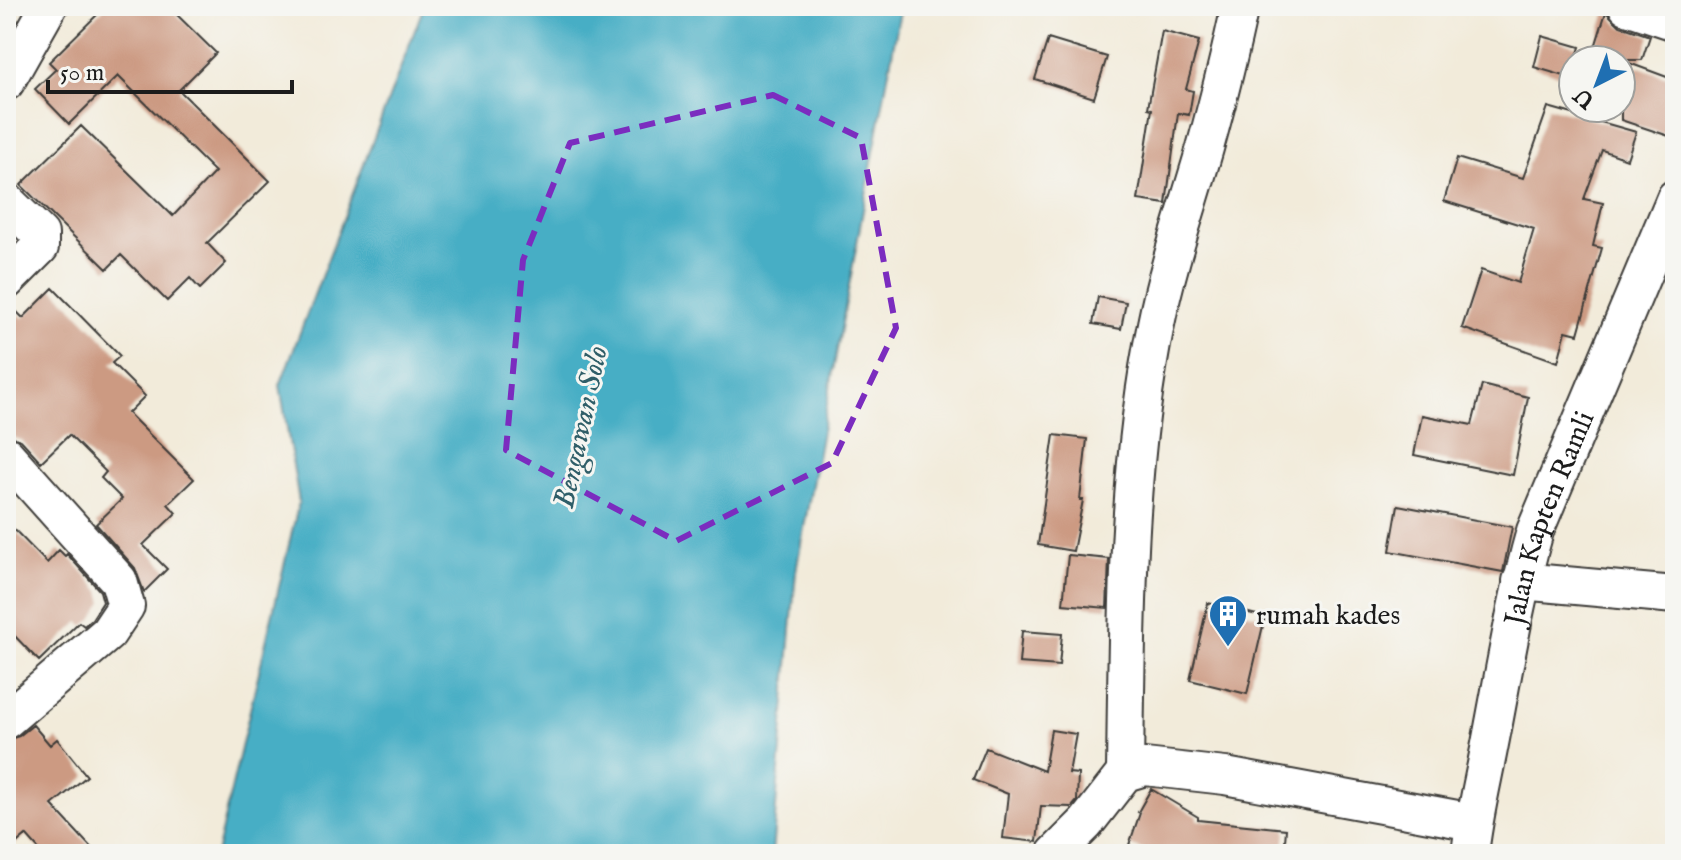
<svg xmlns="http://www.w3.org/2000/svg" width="1681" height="860" viewBox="0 0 1681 860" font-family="'IM FELL English',serif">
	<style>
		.water { fill: #46aec5; stroke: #316570; stroke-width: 2 }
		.building { fill: #cc9a82 }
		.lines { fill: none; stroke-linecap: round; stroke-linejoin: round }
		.minor-casing { stroke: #3c3b38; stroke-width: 40 }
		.minor { stroke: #fff; stroke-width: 36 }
		.marked { fill: none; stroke: #7b2cbf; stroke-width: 6; stroke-dasharray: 16 10; stroke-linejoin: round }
		.labels { text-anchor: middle; stroke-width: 6; stroke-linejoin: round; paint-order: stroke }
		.street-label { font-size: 28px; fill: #1c1c1c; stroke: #f6f6f2 }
		.poi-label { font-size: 28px; fill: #1c1c1c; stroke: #f6f6f2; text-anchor: start }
		.water-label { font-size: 30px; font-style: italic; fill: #2f5e68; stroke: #f6f6f2 }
	</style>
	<rect width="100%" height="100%" fill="#f6f6f2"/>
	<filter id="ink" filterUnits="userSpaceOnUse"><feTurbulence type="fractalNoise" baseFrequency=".0125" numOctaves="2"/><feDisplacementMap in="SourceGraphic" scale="16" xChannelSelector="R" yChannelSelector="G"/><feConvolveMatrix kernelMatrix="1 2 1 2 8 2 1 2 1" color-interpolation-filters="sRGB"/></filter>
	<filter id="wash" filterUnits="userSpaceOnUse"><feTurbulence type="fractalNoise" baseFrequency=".006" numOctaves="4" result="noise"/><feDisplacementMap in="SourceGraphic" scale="32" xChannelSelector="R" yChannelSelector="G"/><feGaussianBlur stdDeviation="1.8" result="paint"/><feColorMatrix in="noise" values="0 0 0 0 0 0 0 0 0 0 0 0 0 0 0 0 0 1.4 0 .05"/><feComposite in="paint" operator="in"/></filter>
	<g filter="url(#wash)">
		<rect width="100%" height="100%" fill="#f2ebda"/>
		<path class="water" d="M 424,6 L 901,6 L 796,571 L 772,854 L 216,854 L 299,502 L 280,385 Z"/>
		<g id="blocks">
			<path class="building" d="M 106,6 L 168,6 L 216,53 L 179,90 L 270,181 L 207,243 L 226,263 L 200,289 L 190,278 L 167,301 L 121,255 L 107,269 L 21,185 L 81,126 L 173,216 L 215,172 L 118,76 L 69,124 L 35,89 L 56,69 L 49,62 Z
				M 1606,12 L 1620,26 L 1650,36 L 1642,60 L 1591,60 Z
				M 1162,31 L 1199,41 L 1186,89 L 1193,91 L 1189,115 L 1178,113 L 1166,204 L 1138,200 L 1152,109 L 1148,108 Z
				M 1542,36 L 1580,47 L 1576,60 L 1573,60 L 1571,78 L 1534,67 Z
				M 1048,39 L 1107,57 L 1094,98 L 1035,79 Z
				M 1621,60 L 1675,80 L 1675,138 L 1621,120 Z
				M 1548,107 L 1636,132 L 1627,159 L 1602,150 L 1584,199 L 1603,203 L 1593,246 L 1602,248 L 1578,334 L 1566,331 L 1558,362 L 1462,328 L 1481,270 L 1518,283 L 1534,229 L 1444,201 L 1457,158 L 1523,178 Z
				M 53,288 L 120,356 L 112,363 L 145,396 L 128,413 L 194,479 L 168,504 L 176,513 L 143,545 L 167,569 L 144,592 L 135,568 L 96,524 L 122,499 L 101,478 L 106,472 L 69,435 L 41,462 L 21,440 L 6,435 L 6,301 L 23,318 Z
				M 1098,297 L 1126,302 L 1121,329 L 1093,324 Z
				M 1482,385 L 1528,397 L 1513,475 L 1414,455 L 1422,415 L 1472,425 Z
				M 1054,435 L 1087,439 L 1080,500 L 1083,500 L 1073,551 L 1038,545 Z
				M 1398,505 L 1512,527 L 1503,572 L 1390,551 Z
				M 6,521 L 47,563 L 59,550 L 65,556 L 67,554 L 100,591 L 103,602 L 92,619 L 84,626 L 79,622 L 39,661 L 6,627 Z
				M 1068,555 L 1109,559 L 1107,608 L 1063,604 Z
				M 1208,603 L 1265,617 L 1247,694 L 1190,680 Z
				M 1022,631 L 1062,634 L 1059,666 L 1019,663 Z
				M 33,725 L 50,745 L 57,739 L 87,776 L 52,805 L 97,854 L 43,854 L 26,835 L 6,852 L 6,740 L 19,736 Z
				M 1051,730 L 1076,734 L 1069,773 L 1078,774 L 1077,801 L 1072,807 L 1041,806 L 1037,842 L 1003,838 L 1008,794 L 973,780 L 986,748 L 1044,771 Z
				M 1151,789 L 1198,817 L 1198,820 L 1286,829 L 1284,854 L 1197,852 L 1196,854 L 1155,854 L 1129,845 L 1140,813 L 1138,812 Z"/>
		</g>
	</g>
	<g filter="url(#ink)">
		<use href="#blocks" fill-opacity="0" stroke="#3c3b38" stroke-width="2"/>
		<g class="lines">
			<defs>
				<g id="minor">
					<path d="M 1627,6 L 1675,22"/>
					<path d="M 6,82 L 49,6"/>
					<path d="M 6,201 L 40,234 L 40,247 L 6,281"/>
					<path d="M 6,455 L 119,581 L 126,606 L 108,633 L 6,720"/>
					<path d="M 1521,581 L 1675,595"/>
					<path d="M 1125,773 C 1127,623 1126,471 1156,324 C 1168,264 1188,207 1205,148 C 1218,101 1230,54 1240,6"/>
					<path d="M 1055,854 L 1086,823 L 1125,773 L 1145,767 L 1225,776 L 1473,822"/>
					<path id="s1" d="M 1470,854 C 1474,817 1483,781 1490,744 C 1504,672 1515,601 1535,531 L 1675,198"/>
				</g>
			</defs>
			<use href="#minor" class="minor-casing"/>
			<use href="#minor" class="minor"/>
		</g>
	</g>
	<path class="marked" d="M 773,95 L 861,138 L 896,328 L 832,463 L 676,541 L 506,450 L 523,260 L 570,143 Z"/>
	<defs>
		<symbol id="building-pin" viewBox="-11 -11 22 30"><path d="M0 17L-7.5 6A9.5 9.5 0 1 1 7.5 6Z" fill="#1f6fb2" stroke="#f6f6f2"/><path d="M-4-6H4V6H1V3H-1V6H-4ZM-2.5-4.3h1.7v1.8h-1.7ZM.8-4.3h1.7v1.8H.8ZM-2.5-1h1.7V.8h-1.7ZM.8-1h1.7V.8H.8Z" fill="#fff"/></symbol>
	</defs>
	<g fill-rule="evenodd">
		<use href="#building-pin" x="1206" y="592" width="44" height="60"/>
	</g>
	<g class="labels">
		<g class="street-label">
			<text dy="10" stroke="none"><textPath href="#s1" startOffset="346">Jalan Kapten Ramli</textPath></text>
		</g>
		<g class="poi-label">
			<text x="1256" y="624">rumah kades</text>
		</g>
		<g class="water-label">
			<text transform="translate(580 427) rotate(-78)" y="10">Bengawan Solo</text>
		</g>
	</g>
	<rect width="1681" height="860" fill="none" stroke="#f6f6f2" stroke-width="32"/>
	<g transform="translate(1597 84) rotate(222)"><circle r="38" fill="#f6f6f2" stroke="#9f9f9c" stroke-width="2"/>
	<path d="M0-6L14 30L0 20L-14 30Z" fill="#1f6fb2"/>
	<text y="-12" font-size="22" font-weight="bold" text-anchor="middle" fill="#1c1c1c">U</text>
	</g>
	<path d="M48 80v12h244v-12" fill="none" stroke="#1c1c1c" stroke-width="4"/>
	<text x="60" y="80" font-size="24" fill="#1c1c1c" stroke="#f6f6f2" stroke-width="6" paint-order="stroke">50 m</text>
</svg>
